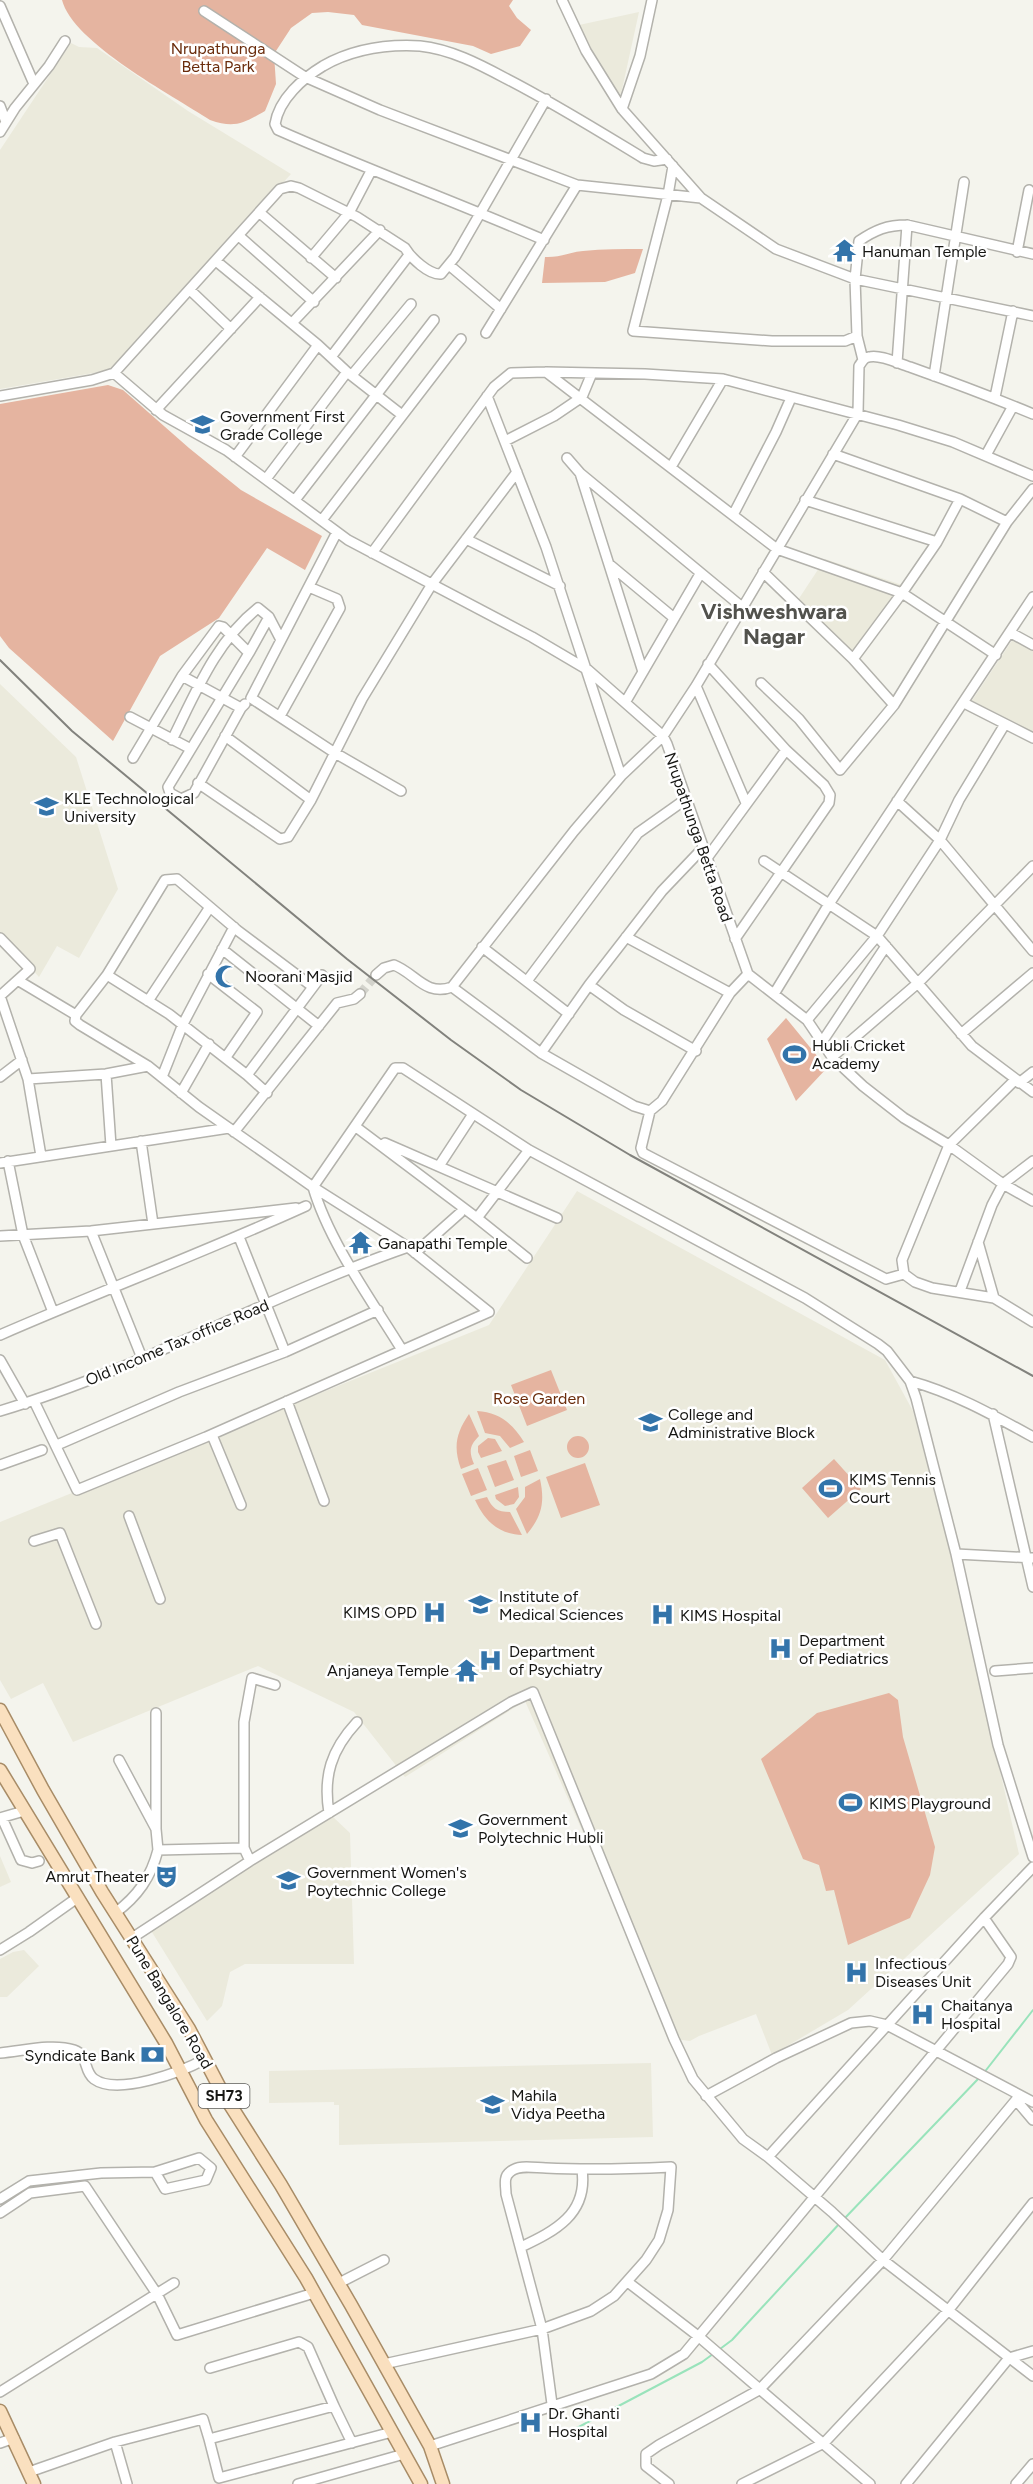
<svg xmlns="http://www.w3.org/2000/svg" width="1033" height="2484" viewBox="0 0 1033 2484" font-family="Figtree,sans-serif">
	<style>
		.built { fill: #ebeadc }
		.green { fill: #e5b4a0 }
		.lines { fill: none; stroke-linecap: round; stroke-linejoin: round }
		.stream { stroke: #99e3bb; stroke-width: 2 }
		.minor-tunnel { stroke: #d3d3cc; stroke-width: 9; stroke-dasharray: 9 4.5; stroke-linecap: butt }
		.minor-casing { stroke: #b3b2ac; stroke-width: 12 }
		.major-casing { stroke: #a88c67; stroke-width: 15 }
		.minor { stroke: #fff; stroke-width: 9 }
		.major { stroke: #fae0bf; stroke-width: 12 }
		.rail { stroke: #82827d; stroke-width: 2 }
		.labels { text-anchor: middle; stroke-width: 5; stroke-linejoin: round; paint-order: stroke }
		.shield { fill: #fff; stroke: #5c5c5a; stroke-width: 1.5 }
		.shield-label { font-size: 15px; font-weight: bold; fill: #161613 }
		.park-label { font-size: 16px; fill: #6a2c0c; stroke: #fff }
		.poi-label { font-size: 16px; fill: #161613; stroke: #fff; text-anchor: start }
		.street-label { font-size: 16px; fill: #161613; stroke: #fff }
		.district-label { font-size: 22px; font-weight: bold; fill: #52524d; stroke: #fff }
	</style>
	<rect width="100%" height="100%" fill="#f4f4ed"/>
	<path class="built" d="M 639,12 L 621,94 L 613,90 L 579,25 Z
		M 71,43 L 79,47 L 97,48 L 188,111 L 291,174 L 111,370 L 0,389 L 0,150 Z
		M 825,559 L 902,585 L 853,653 L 796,603 Z
		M 1013,639 L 1033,649 L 1033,733 L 971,702 Z
		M 0,684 L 76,757 L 118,889 L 79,958 L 57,946 L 39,977 L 0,934 Z
		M 577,1191 L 885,1360 L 913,1411 L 948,1544 L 1019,1854 L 848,2010 L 772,2055 L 756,2014 L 699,2036 L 690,2041 L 674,2039 L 525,1701 L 405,1777 L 354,1712 L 258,1666 L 73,1742 L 43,1683 L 11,1699 L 0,1680 L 0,1522 L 489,1325 Z
		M 332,1816 L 350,1833 L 354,1964 L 245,1964 L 230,1972 L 222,2006 L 207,2021 L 150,1929 Z
		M 0,1856 L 11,1882 L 0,1887 Z
		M 24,1950 L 39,1966 L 7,1997 L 0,1997 L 0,1959 L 13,1952 Z
		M 651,2063 L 653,2137 L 339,2145 L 339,2105 L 334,2105 L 334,2102 L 269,2103 L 269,2071 Z"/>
	<path class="green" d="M 62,0 L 513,0 L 509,6 L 517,18 L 531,30 L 520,46 L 491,54 L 473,46 L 362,25 L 354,15 L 328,12 L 312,13 L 291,28 L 274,54 L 276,84 L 265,111 C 244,123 235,129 210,120 C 172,95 73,43 62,0 Z
		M 643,249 L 635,273 L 605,282 L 542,283 L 545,257 C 558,258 570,252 583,251 C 603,249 623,249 643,249 Z
		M 108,385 L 123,390 L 189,448 L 241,490 L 322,536 L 305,570 L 267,548 L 219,618 L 160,656 L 113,741 L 9,648 L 0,636 L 0,404 Z
		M 786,1018 L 827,1068 L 796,1101 L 767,1039 Z
		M 551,1370 L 567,1410 L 527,1426 L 511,1385 Z
		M 477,1411 C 499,1412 513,1424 524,1442 L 510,1448 L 500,1436 L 485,1433 Z
		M 469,1414 L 479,1436 C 469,1446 469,1452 474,1464 L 461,1469 C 453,1447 456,1433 469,1414 Z
		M567 1447a11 11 0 1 1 22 0a11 11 0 1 1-22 0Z
		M 488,1438 L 495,1439 L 502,1451 L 481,1458 L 478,1452 L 478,1446 Z
		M 530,1450 L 538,1471 L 521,1477 L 514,1456 Z
		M 834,1459 L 861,1489 L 828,1518 L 802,1488 Z
		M 506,1460 L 514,1480 L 495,1487 L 487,1466 Z
		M 585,1463 L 600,1505 L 561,1518 L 546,1477 Z
		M 478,1468 L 487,1490 L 471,1496 L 462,1474 Z
		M 540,1479 C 545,1502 542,1516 527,1534 L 516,1509 L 525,1497 L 525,1487 Z
		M 518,1487 L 519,1497 L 514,1504 L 505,1506 L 496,1499 L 495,1495 Z
		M 487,1497 C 492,1508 497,1512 510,1512 L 522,1535 C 498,1534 485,1521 475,1500 Z
		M 889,1693 L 898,1700 L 903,1737 L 935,1847 L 930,1875 L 910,1918 L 848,1945 L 834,1890 L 826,1891 L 819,1865 L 803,1859 L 761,1759 L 817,1713 Z"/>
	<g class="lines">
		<path class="stream" d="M 983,2074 L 1033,2010
			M 844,2219 L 979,2078
			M 720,2349 L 732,2340 L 840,2223
			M 573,2430 L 702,2362 L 713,2354"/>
		<path class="minor-tunnel" d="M 360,994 L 376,975"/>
		<defs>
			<path id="minor" d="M 562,0 L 586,51 L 622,109 L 701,198 L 776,249 L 855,279 L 857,336 L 863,360
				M 0,6 L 34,84
				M 204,11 L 305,77 L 380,110 L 577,185
				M 0,106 L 6,122
				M 622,109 L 640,56 L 652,0
				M 0,132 L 15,108 L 49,66 L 65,41
				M 673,166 L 668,195 L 633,331 L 772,341 L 845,341 L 857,336
				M 260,213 L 336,278
				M 239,236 L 314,302
				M 544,240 C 456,202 366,169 278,130 L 275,124 C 279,99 303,78 323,66 C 353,49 385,44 420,46 C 450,49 479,64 505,78 C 552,102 597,130 643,158 L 654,161 L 667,159
				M 1017,252 L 1029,190
				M 1033,254 L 907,225 C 887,225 875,230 859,241 L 855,279 L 1033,316
				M 311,258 L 349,213 L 371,171
				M 216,261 L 318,345 L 347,372 L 402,415
				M 449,265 L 501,309
				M 190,290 L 231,329
				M 292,323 L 380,230
				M 486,333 L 577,185 L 701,198
				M 331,357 L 409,255
				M 897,363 L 907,225
				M 546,372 L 777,549 L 902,593 L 853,659 L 763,572
				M 114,373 L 163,415 L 226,450 L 348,540 L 532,637 L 588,670 L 663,736 L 667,744 L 748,974 L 807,1020 L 832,1057 L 863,1086 L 904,1118 L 949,1145 L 1003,1184 L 1033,1201
				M 352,375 L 411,304
				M 934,376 L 964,182
				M 0,396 L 92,380 L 114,373 L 280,189 L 291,186 L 299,188 L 357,217 L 405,248 C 411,258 429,275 441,274 L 455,257 L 546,99
				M 487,396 L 546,547 L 621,776
				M 995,397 L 1013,311
				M 156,410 L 260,297
				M 505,441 L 554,416 L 582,397 L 592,373
				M 833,454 L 960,499 L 1007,522
				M 986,455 L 1013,406
				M 235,457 L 318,345
				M 567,458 L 580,473 L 643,672
				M 671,467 L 723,379
				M 580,473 L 742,607
				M 266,479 L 347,372
				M 295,500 L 434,320
				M 805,500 L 937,542 L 902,593 L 996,655
				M 733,515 L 776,432 L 791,398
				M 322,520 L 461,339
				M 337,532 L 251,698 L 335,753 L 401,791
				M 466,539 L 560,586
				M 937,542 L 960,499
				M 372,553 L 494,387 L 511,373 L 546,372 L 645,374 L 723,379 L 898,425 L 953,442 L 1033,476
				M 609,564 L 674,618
				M 1011,633 L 1033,645
				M 708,664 L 786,750 L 824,785 L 830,795 L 829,803 L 735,939
				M 182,676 L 219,626 L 223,627 L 249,653
				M 761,683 L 799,719 L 840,770 L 894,705 L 853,659
				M 696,686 L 746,803
				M 626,701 L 700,574
				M 964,703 L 1033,738
				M 894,705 L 1007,522 L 1033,489
				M 280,716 L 340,608 L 337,599 L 309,587
				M 130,717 L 191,749 L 168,787 L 170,793 L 181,799 L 194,793 L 241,708
				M 1005,724 L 959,800 L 940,840 L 1033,951
				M 225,736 L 311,800
				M 172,740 C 195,694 216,641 258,608 L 269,617
				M 191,749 L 249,653 L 269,617 L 281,640
				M 133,758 L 182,676 L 241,708 L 245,704
				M 198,783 L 280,839 L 288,837 L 311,800 L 362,699 L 432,584 L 517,472
				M 707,858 L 786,750
				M 764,861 L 877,936 L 972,1046 L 1033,1092
				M 626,937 L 730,993
				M 0,938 L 30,969 L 0,996
				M 482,947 L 569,1014
				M 222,949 L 319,1026
				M 208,974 L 257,1012 L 226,1057
				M 107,975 L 165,880 L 177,879 L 237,930 L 313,987
				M 376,975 L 384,968 L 394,965 C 415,973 426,997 452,987 L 574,831 L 621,776 L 663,736 L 696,686 L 858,413 L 859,366 C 862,362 864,357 869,357 C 881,354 899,364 910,367 C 952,382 992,397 1033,414
				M 19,981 L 76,1015
				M 527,981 L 638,833 L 686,799
				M 589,985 L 624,1010 L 696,1051
				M 452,987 L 541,1053 L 634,1106 L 650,1111 L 662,1101 L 730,993 L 748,974
				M 774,994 L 829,904 L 1033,597
				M 0,996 L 28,1079 L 106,1074 L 148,1066
				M 148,1001 L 210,907
				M 807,1020 L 877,936 L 940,840 L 897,801
				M 961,1034 L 1033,973
				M 822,1042 L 886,946
				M 541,1053 L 589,985 L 662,891 L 703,848
				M 832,1057 L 918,983 L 1033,866
				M 106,1074 L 111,1146
				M 247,1075 L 169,1014 L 107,975 L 76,1015 L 75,1021 L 80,1025 L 148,1066 L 199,1107 L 313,1187 C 329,1242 372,1301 402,1350
				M 0,1077 L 22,1060
				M 162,1077 L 183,1024 L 234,927
				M 28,1079 L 41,1156
				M 1015,1080 L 949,1145 L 902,1260 L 904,1274 L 915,1282 L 932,1288 L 994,1298 L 1033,1322
				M 1019,1083 L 1033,1072
				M 181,1093 L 209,1044
				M 267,1093 L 247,1075 L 322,975
				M 650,1111 L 641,1148 L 643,1153 L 886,1279 L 904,1274
				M 356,1127 L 477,1218 L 529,1150
				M 234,1132 L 337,1003 L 354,999 L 360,994
				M 141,1141 L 153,1224
				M 385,1143 L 557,1218
				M 8,1161 L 23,1235 L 53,1312
				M 0,1163 L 229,1128
				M 439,1166 L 473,1114
				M 477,1218 L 527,1258
				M 91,1231 L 142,1358
				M 0,1236 L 91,1231 L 296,1208
				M 239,1237 L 285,1352
				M 978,1242 L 994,1298
				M 415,1253 L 460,1213
				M 960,1291 L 992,1205 L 1003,1184 L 1033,1161
				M 0,1335 C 101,1291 205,1252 306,1206
				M 0,1360 L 25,1404
				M 910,1381 C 954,1393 993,1415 1033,1437
				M 34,1401 L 77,1490 L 206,1437 L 489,1312 L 408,1247 L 313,1187 L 395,1068 L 403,1068 L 529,1150 L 805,1298 L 878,1344 L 887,1351 L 910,1381 L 916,1398 L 956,1554 L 998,1745 L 1033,1857
				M 287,1401 L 324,1501
				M 0,1411 C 140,1369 270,1295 408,1247
				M 993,1414 L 1033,1587
				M 212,1435 L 241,1505
				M 57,1445 L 179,1392 L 285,1352 L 378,1310
				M 0,1465 L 42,1450
				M 129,1516 L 160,1599
				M 34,1541 L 60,1533 L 96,1624
				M 956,1554 L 1033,1558
				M 995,1671 L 1033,1668
				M 119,1760 L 156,1829 L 158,1850
				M 329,1813 C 323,1776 331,1750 357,1722
				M 0,1818 L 24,1811
				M 2,1818 L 21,1860 L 32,1863 L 39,1861
				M 156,1829 L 156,1713
				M 250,1861 L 244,1848 L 244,1722 L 252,1678 L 275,1685
				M 115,1913 C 138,1896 151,1877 158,1850 L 244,1848
				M 984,1918 L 1033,1867
				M 132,1938 L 250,1861 L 511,1702 L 533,1692 L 674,2039 L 693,2079 L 743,2139 L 768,2157 L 832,2212 L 883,2260 L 1033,2376
				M 0,1950 L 29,1932 L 77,1898
				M 0,2053 C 23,2051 52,2043 74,2050 C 89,2055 83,2071 94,2079 C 117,2096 182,2072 205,2059
				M 706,2096 L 776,2058 L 851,2023 L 870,2021 L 887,2025 L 1033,2102
				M 1018,2096 L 1016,2100 L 1033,2120
				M 0,2199 L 29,2181 L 101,2173 L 155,2172 L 199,2158 L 211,2168 L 206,2180 L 165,2189 L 155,2172
				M 0,2213 L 30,2193 L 85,2186 L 157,2294 L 177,2335 L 314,2293
				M 521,2247 C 555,2231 588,2214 582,2170
				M 339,2283 L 384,2260
				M 629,2283 L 698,2336 L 870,2484
				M 384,2364 L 542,2329 L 591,2311 L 614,2296 L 646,2260 L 659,2240 L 668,2210 L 671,2167 C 629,2169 587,2170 546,2168 C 535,2168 518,2164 510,2172 C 503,2177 506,2186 506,2194 L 542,2329 L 552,2404
				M 210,2368 L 299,2342 L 308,2347 L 334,2406
				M 0,2392 L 174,2283
				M 209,2439 L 219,2478 L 392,2432
				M 115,2442 L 127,2484
				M 0,2443 L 14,2438
				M 430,2446 L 651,2374 L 684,2354 L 1008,1964 L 1011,1957 L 984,1918 L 768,2157
				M 29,2472 L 115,2442 L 203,2419 L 209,2439 L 334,2406 L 352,2443
				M 298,2484 L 404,2454
				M 669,2484 L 646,2466 L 646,2454 L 659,2445 L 759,2390 L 883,2260 L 1016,2100
				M 742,2484 L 824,2443 L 947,2312 L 1033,2203
				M 906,2484 L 1009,2358 L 1033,2351
				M 1016,2484 L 1033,2464"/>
			<path id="major" d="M 0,1710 L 43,1790 L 102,1892 L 189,2029 L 222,2092 L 281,2185 L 351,2305 L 430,2446 L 443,2484
				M 0,1770 L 166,2043 L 206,2120 L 306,2278 L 421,2484
				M 0,2411 L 34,2484"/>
		</defs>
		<use href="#minor" class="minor-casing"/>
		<use href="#major" class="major-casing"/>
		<use href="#minor" class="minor"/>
		<use href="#major" class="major"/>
		<path class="rail" d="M 0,660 L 72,731 L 347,959 L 451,1040 L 521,1090 L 630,1155 L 1033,1376"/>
	</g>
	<defs>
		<symbol id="temple-bare" viewBox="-9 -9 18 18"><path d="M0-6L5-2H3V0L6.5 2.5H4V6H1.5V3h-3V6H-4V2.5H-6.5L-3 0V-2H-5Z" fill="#3374aa" stroke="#fff" stroke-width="2.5" paint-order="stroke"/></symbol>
		<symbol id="university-bare" viewBox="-9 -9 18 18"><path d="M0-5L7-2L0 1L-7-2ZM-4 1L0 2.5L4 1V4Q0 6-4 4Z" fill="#3374aa" stroke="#fff" stroke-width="2.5" paint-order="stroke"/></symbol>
		<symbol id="mosque-bare" viewBox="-9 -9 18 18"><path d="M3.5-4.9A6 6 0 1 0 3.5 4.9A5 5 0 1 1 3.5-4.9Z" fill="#3374aa" stroke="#fff" stroke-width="2.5" paint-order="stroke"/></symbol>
		<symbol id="stadium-bare" viewBox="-9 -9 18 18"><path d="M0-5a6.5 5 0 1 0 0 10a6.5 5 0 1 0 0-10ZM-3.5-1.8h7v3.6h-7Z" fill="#3374aa" stroke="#fff" stroke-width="2.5" paint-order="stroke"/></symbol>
		<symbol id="hospital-bare" viewBox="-9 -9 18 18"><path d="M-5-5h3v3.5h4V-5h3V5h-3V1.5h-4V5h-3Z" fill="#3374aa" stroke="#fff" stroke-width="2.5" paint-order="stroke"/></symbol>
		<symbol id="theatre-bare" viewBox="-9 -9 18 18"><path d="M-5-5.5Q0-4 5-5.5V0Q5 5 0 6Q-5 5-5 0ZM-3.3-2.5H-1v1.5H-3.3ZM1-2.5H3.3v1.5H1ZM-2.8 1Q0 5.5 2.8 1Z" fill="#3374aa" stroke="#fff" stroke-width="2.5" paint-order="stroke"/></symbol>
		<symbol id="bank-bare" viewBox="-9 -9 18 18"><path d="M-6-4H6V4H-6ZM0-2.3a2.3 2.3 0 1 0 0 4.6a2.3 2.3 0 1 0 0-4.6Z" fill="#3374aa" stroke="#fff" stroke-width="2.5" paint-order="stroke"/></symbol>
	</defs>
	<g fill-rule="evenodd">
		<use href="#temple-bare" x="828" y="234" width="33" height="33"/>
		<use href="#university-bare" x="186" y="408" width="33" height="33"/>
		<use href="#university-bare" x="30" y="790" width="33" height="33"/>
		<use href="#mosque-bare" x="210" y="960" width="33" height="33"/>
		<use href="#stadium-bare" x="778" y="1038" width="33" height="33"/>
		<use href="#temple-bare" x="344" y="1226" width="33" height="33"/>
		<use href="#university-bare" x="634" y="1406" width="33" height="33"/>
		<use href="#stadium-bare" x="814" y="1472" width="33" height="33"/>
		<use href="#university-bare" x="464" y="1588" width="33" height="33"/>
		<use href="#hospital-bare" x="418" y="1596" width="33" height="33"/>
		<use href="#hospital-bare" x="646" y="1598" width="33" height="33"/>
		<use href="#hospital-bare" x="764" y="1632" width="33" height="33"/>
		<use href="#hospital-bare" x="474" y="1644" width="33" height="33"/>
		<use href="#temple-bare" x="450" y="1654" width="33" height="33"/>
		<use href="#stadium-bare" x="834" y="1786" width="33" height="33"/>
		<use href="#university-bare" x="444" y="1812" width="33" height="33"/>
		<use href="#theatre-bare" x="150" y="1860" width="33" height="33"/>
		<use href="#university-bare" x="272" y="1864" width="33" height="33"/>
		<use href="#hospital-bare" x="840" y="1956" width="33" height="33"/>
		<use href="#hospital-bare" x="906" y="1998" width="33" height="33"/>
		<use href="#bank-bare" x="136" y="2038" width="33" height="33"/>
		<use href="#university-bare" x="476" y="2088" width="33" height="33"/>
		<use href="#hospital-bare" x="514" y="2406" width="33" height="33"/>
	</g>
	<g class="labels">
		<rect class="shield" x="198.5" y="2084" width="51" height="24" rx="4.5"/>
		<g class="shield-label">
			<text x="224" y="2101">SH73</text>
		</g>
		<g class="park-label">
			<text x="218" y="54">Nrupathunga<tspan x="218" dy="18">Betta Park</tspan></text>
			<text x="539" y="1404">Rose Garden</text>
		</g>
		<g class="poi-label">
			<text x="862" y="257">Hanuman Temple</text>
			<text x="220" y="422">Government First<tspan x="220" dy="18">Grade College</tspan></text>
			<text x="64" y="804">KLE Technological<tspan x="64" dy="18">University</tspan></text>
			<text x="245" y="982">Noorani Masjid</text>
			<text x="812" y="1051">Hubli Cricket<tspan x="812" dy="18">Academy</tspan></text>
			<text x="378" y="1249">Ganapathi Temple</text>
			<text x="668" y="1420">College and<tspan x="668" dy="18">Administrative Block</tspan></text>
			<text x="849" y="1485">KIMS Tennis<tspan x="849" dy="18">Court</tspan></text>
			<text x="499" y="1602">Institute of<tspan x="499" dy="18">Medical Sciences</tspan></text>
			<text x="417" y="1618" text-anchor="end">KIMS OPD</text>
			<text x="680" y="1621">KIMS Hospital</text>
			<text x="799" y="1646">Department<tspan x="799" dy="18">of Pediatrics</tspan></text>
			<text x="509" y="1657">Department<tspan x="509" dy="18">of Psychiatry</tspan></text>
			<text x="449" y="1676" text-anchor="end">Anjaneya Temple</text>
			<text x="869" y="1809">KIMS Playground</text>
			<text x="478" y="1825">Government<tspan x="478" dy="18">Polytechnic Hubli</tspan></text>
			<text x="307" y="1878">Government Women's<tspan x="307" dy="18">Poytechnic College</tspan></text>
			<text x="149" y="1882" text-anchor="end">Amrut Theater</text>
			<text x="875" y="1969">Infectious<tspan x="875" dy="18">Diseases Unit</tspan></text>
			<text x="941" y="2011">Chaitanya<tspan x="941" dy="18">Hospital</tspan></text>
			<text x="135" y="2061" text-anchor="end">Syndicate Bank</text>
			<text x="511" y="2101">Mahila<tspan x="511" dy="18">Vidya Peetha</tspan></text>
			<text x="548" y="2419">Dr. Ghanti<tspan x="548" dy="18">Hospital</tspan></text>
		</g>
		<g class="street-label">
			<text transform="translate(699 837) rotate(71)" y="6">Nrupathunga Betta Road</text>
			<text transform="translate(177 1342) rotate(-23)" y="6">Old Income Tax office Road</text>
			<text transform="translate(170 2002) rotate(59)" y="6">Pune Bangalore Road</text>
		</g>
		<g class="district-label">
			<text x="774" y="619">Vishweshwara<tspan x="774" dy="25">Nagar</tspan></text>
		</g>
	</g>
</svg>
